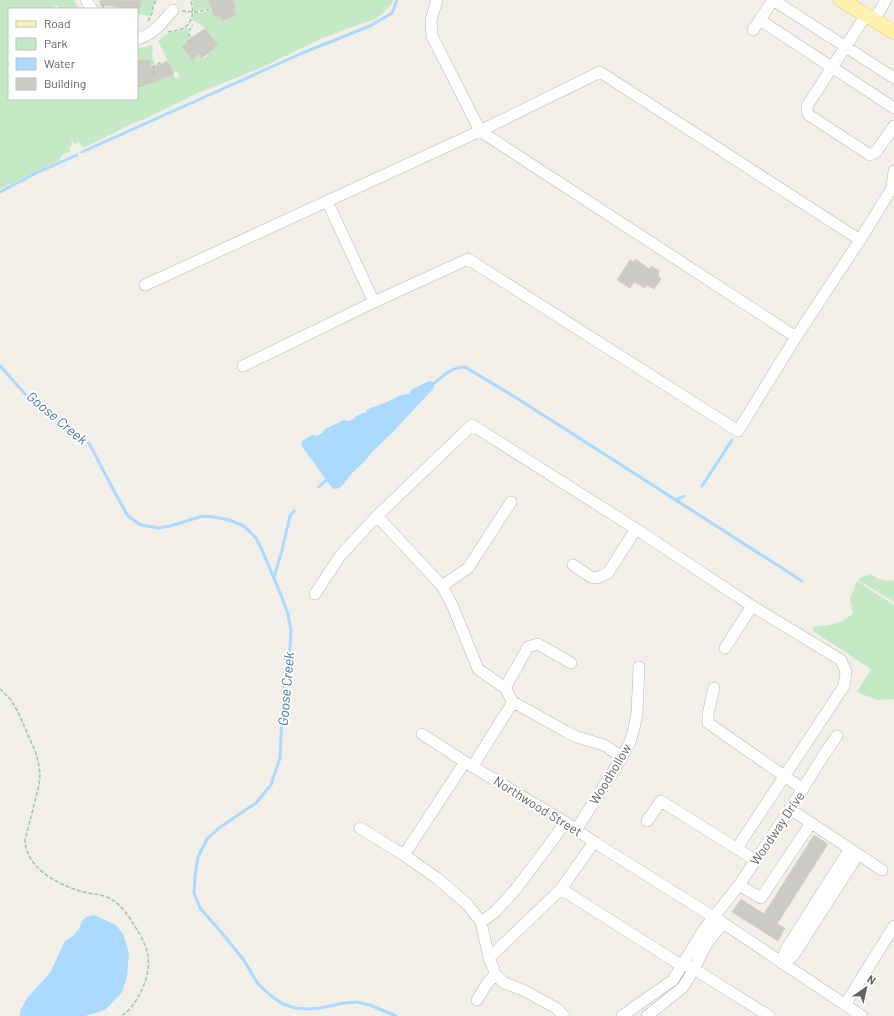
<svg xmlns="http://www.w3.org/2000/svg" width="894" height="1016" viewBox="0 0 894 1016" font-family="Barlow,sans-serif">
	<style>
		.green { fill: #c5e8c5 }
		.water { fill: #aadaff }
		.lines { fill: none; stroke-linecap: round; stroke-linejoin: round }
		.stream { stroke: #aadaff; stroke-width: 3 }
		.building { fill: #cccac5; stroke: #d6d1c6 }
		.minor-casing { stroke: #b5b8bc; stroke-width: 12 }
		.major-casing { stroke: #f2c960; stroke-width: 15 }
		.path { stroke: #9cc7a9; stroke-width: 1.5; stroke-dasharray: 4 2; stroke-linecap: butt }
		.minor { stroke: #fff; stroke-width: 11 }
		.major { stroke: #fff2af; stroke-width: 14 }
		.labels { text-anchor: middle; stroke-width: 4; stroke-linejoin: round; paint-order: stroke }
		.street-label { font-size: 13px; fill: #5f6368; stroke: #fff }
		.water-label { font-size: 14px; font-style: italic; fill: #4174aa; stroke: #fff }
	</style>
	<rect width="100%" height="100%" fill="#f1efe8"/>
	<path class="green" d="M 0,0 L 74,0 L 79,8 C 76,10 67,10 64,8 L 61,9 L 57,5 L 51,9 L 9,9 L 9,99 L 83,99 L 86,100 L 87,99 L 137,99 L 137,84 L 151,84 L 173,74 L 175,78 L 179,77 L 177,71 L 173,72 L 169,61 L 168,61 L 158,41 L 168,33 L 180,31 L 186,27 L 189,29 C 188,32 187,34 189,38 L 188,39 L 188,40 L 183,44 L 184,45 L 182,47 L 192,60 L 199,54 L 203,59 L 208,56 L 207,54 L 218,45 C 211,36 204,24 192,20 L 194,13 L 201,13 L 212,10 L 215,17 L 219,15 L 222,21 L 236,15 L 233,9 L 236,8 L 233,0 L 393,0 L 391,5 L 376,19 L 349,28 L 318,40 L 263,67 L 198,93 L 147,118 L 131,124 L 88,146 L 82,147 L 79,142 L 74,144 L 68,132 L 73,145 L 69,147 L 71,152 C 65,152 62,154 60,160 L 0,189 Z
		M 142,0 L 155,0 L 150,16 L 137,14 L 137,9 L 133,9 L 133,8 L 140,9 L 141,8 Z
		M 191,0 L 212,0 L 208,1 L 211,8 L 194,11 L 194,6 Z
		M 152,45 L 153,49 L 152,56 L 155,64 L 152,66 L 152,69 L 151,68 L 150,60 L 139,60 L 139,59 L 138,59 L 137,48 L 145,47 Z
		M 870,574 C 878,579 884,582 894,580 L 894,602 L 858,580 L 862,577 Z
		M 857,581 L 894,605 L 894,699 L 877,700 L 857,692 L 871,669 L 813,631 L 813,628 C 818,625 823,626 829,625 C 839,623 845,620 853,614 L 850,599 Z"/>
	<path class="water" d="M 429,381 L 431,381 C 434,384 435,387 432,390 L 392,433 L 372,452 L 365,461 L 353,472 L 342,486 L 339,488 L 336,489 L 332,488 L 301,445 L 303,440 L 314,434 L 316,436 C 320,435 323,433 325,429 L 344,420 L 350,421 L 358,415 L 364,413 L 366,413 L 367,410 C 372,407 377,406 382,404 C 391,401 400,393 409,394 L 411,390 Z
		M 94,915 L 116,925 L 123,934 L 129,953 L 127,976 L 122,992 L 110,1005 L 105,1010 L 85,1016 L 20,1016 L 20,1011 L 27,998 L 50,973 L 65,941 L 73,936 L 79,929 L 82,921 L 86,917 Z"/>
	<g class="lines">
		<path class="stream" d="M 82,152 L 300,54 L 370,26 L 392,13 L 397,0
			M 0,192 L 36,173 L 77,155
			M 0,366 L 26,395 L 45,412 L 77,433 L 89,443 L 115,493 L 128,516 L 141,525 L 159,528 L 170,526 L 203,516 L 214,517 L 229,520 L 244,526 L 256,538 L 262,550 L 281,595 L 288,614 L 291,631 L 290,649 L 286,668 L 282,713 L 280,758 L 271,785 L 256,803 L 219,828 L 207,839 L 198,857 L 195,877 L 194,893 L 200,908 L 221,932 L 243,959 L 258,984 L 271,996 L 283,1004 L 295,1008 L 307,1009 L 320,1008 L 344,1003 L 357,1002 L 370,1005 L 396,1016
			M 433,384 C 443,376 452,367 465,367 L 510,394 L 562,427 L 802,581
			M 702,486 L 732,440
			M 319,487 L 326,480
			M 676,500 L 684,496
			M 274,577 L 282,550 L 290,516 L 294,511"/>
	</g>
	<path class="building" d="M 100,0 L 142,0 L 140,9 L 133,8 L 133,9 L 123,9 L 118,7 L 100,5 Z
		M 208,0 L 233,0 L 236,8 L 233,9 L 236,15 L 222,21 L 219,15 L 215,17 L 214,16 Z
		M 205,29 L 218,45 L 202,58 L 199,54 L 192,60 L 182,47 L 188,40 Z
		M 137,60 L 150,60 L 151,68 L 168,61 L 174,74 L 150,84 L 137,84 Z
		M 636,259 L 649,269 L 651,266 L 659,271 L 658,274 L 659,275 L 658,277 L 661,279 L 654,289 L 647,285 L 645,288 L 634,282 L 630,288 L 617,280 L 630,260 L 634,262 Z
		M 814,835 L 828,844 L 777,924 L 785,928 L 778,941 L 732,912 L 741,899 L 764,914 Z"/>
	<g class="lines">
		<defs>
			<path id="minor" d="M 86,0 L 92,9
				M 437,0 L 431,20 L 432,36 L 480,131 L 796,337
				M 773,0 L 894,78
				M 866,15 L 807,106 L 807,111 L 809,115 L 870,155 L 876,152 L 894,126
				M 760,20 L 894,108
				M 874,20 L 886,0
				M 753,30 L 773,0
				M 137,39 C 153,35 163,22 173,10
				M 892,188 L 894,171
				M 327,201 L 374,302
				M 145,285 L 480,131 L 600,72 L 860,240
				M 243,366 L 374,302 L 468,259 L 738,431 L 796,337 L 860,240 L 892,188 L 894,185
				M 377,516 L 442,586 L 453,607 L 478,669 L 505,688 L 513,702 L 489,740 L 473,766
				M 573,565 L 591,577 L 597,578 L 608,573 L 636,529
				M 442,586 L 468,568 L 511,502
				M 315,594 L 340,556 L 377,516 L 472,425 L 636,529 L 752,606 L 841,660 L 846,672 L 844,686 L 737,848
				M 725,648 L 752,606
				M 505,688 L 528,647 L 538,644 L 571,663
				M 714,688 L 708,714 L 708,723 L 803,789
				M 513,702 L 567,732 L 577,737 L 604,745 L 622,757
				M 422,734 L 465,762 L 565,822 L 594,842 L 723,923 L 862,1016
				M 790,809 L 882,870
				M 647,821 L 661,801 L 755,860
				M 360,828 L 404,855 L 438,879 L 468,905 L 481,922 L 489,958 L 496,975 L 504,983 L 523,990 L 556,1008 L 564,1016
				M 576,830 L 621,759 L 630,742 L 634,728 L 637,713 L 639,667
				M 404,855 L 465,762
				M 739,885 L 761,898 L 811,823
				M 561,889 L 676,962 L 683,964 L 694,969 L 769,1016
				M 481,922 L 495,912 L 515,890 L 555,837 L 565,822
				M 489,958 L 561,889 L 594,842
				M 782,963 L 793,956 L 854,861 L 854,852
				M 782,963 L 785,951 L 846,855 L 854,852
				M 477,1000 L 488,982 L 496,975
				M 845,1005 L 894,926
				M 622,1016 L 673,980 L 705,928 L 739,885 L 790,809 L 825,753 L 837,736
				M 647,1016 L 683,987 L 694,969 L 707,943 L 723,923"/>
			<path id="major" d="M 841,0 L 894,32"/>
		</defs>
		<use href="#minor" class="minor-casing"/>
		<use href="#major" class="major-casing"/>
		<path class="path" d="M 102,5 L 105,9
			M 64,9 L 65,9
			M 182,11 L 197,12 L 211,9
			M 148,21 L 152,13 L 153,7 L 156,0
			M 168,32 C 172,31 176,31 181,29 C 193,25 195,10 190,0
			M 190,37 C 187,33 190,29 193,25
			M 154,74 L 153,67 L 161,62
			M 137,86 L 142,86 L 145,84
			M 0,689 L 11,700 L 18,712 L 36,753 L 39,766 L 40,775 L 39,785 L 25,840 C 26,869 59,885 83,892 C 92,894 101,894 109,898 C 123,905 131,920 139,933 C 148,949 151,960 146,979 C 142,992 133,1009 121,1016"/>
		<use href="#minor" class="minor"/>
		<use href="#major" class="major"/>
	</g>
	<g class="labels">
		<g class="street-label">
			<text transform="translate(610 774) rotate(-59)" y="5">Woodhollow</text>
			<text transform="translate(538 806) rotate(32)" y="5">Northwood Street</text>
			<text transform="translate(777 828) rotate(-56)" y="5">Woodway Drive</text>
		</g>
		<g class="water-label">
			<text transform="translate(57 418) rotate(40)" y="5">Goose Creek</text>
			<text transform="translate(286 689) rotate(-85)" y="5">Goose Creek</text>
		</g>
	</g>
	<rect x="8" y="8" width="130" height="92" fill="#ffffff" stroke="#bfc1c3"/>
	<rect x="16" y="21" width="20" height="6" fill="#fff2af" stroke="#bfc1c3"/>
	<text x="44" y="28" font-size="12" fill="#5f6368">Road</text>
	<rect x="16" y="38" width="20" height="12" fill="#c5e8c5" stroke="#bfc1c3"/>
	<text x="44" y="48" font-size="12" fill="#5f6368">Park</text>
	<rect x="16" y="58" width="20" height="12" fill="#aadaff" stroke="#bfc1c3"/>
	<text x="44" y="68" font-size="12" fill="#5f6368">Water</text>
	<rect x="16" y="78" width="20" height="12" fill="#cccac5" stroke="#bfc1c3"/>
	<text x="44" y="88" font-size="12" fill="#5f6368">Building</text>
	<g transform="translate(866 988) rotate(34)" stroke="#ffffff" stroke-width="3" paint-order="stroke">
	<path d="M0-3L7 15L0 10L-7 15Z" fill="#5f6368"/>
	<text y="-6" font-size="11" font-weight="bold" text-anchor="middle" fill="#5f6368">N</text>
	</g>
</svg>
